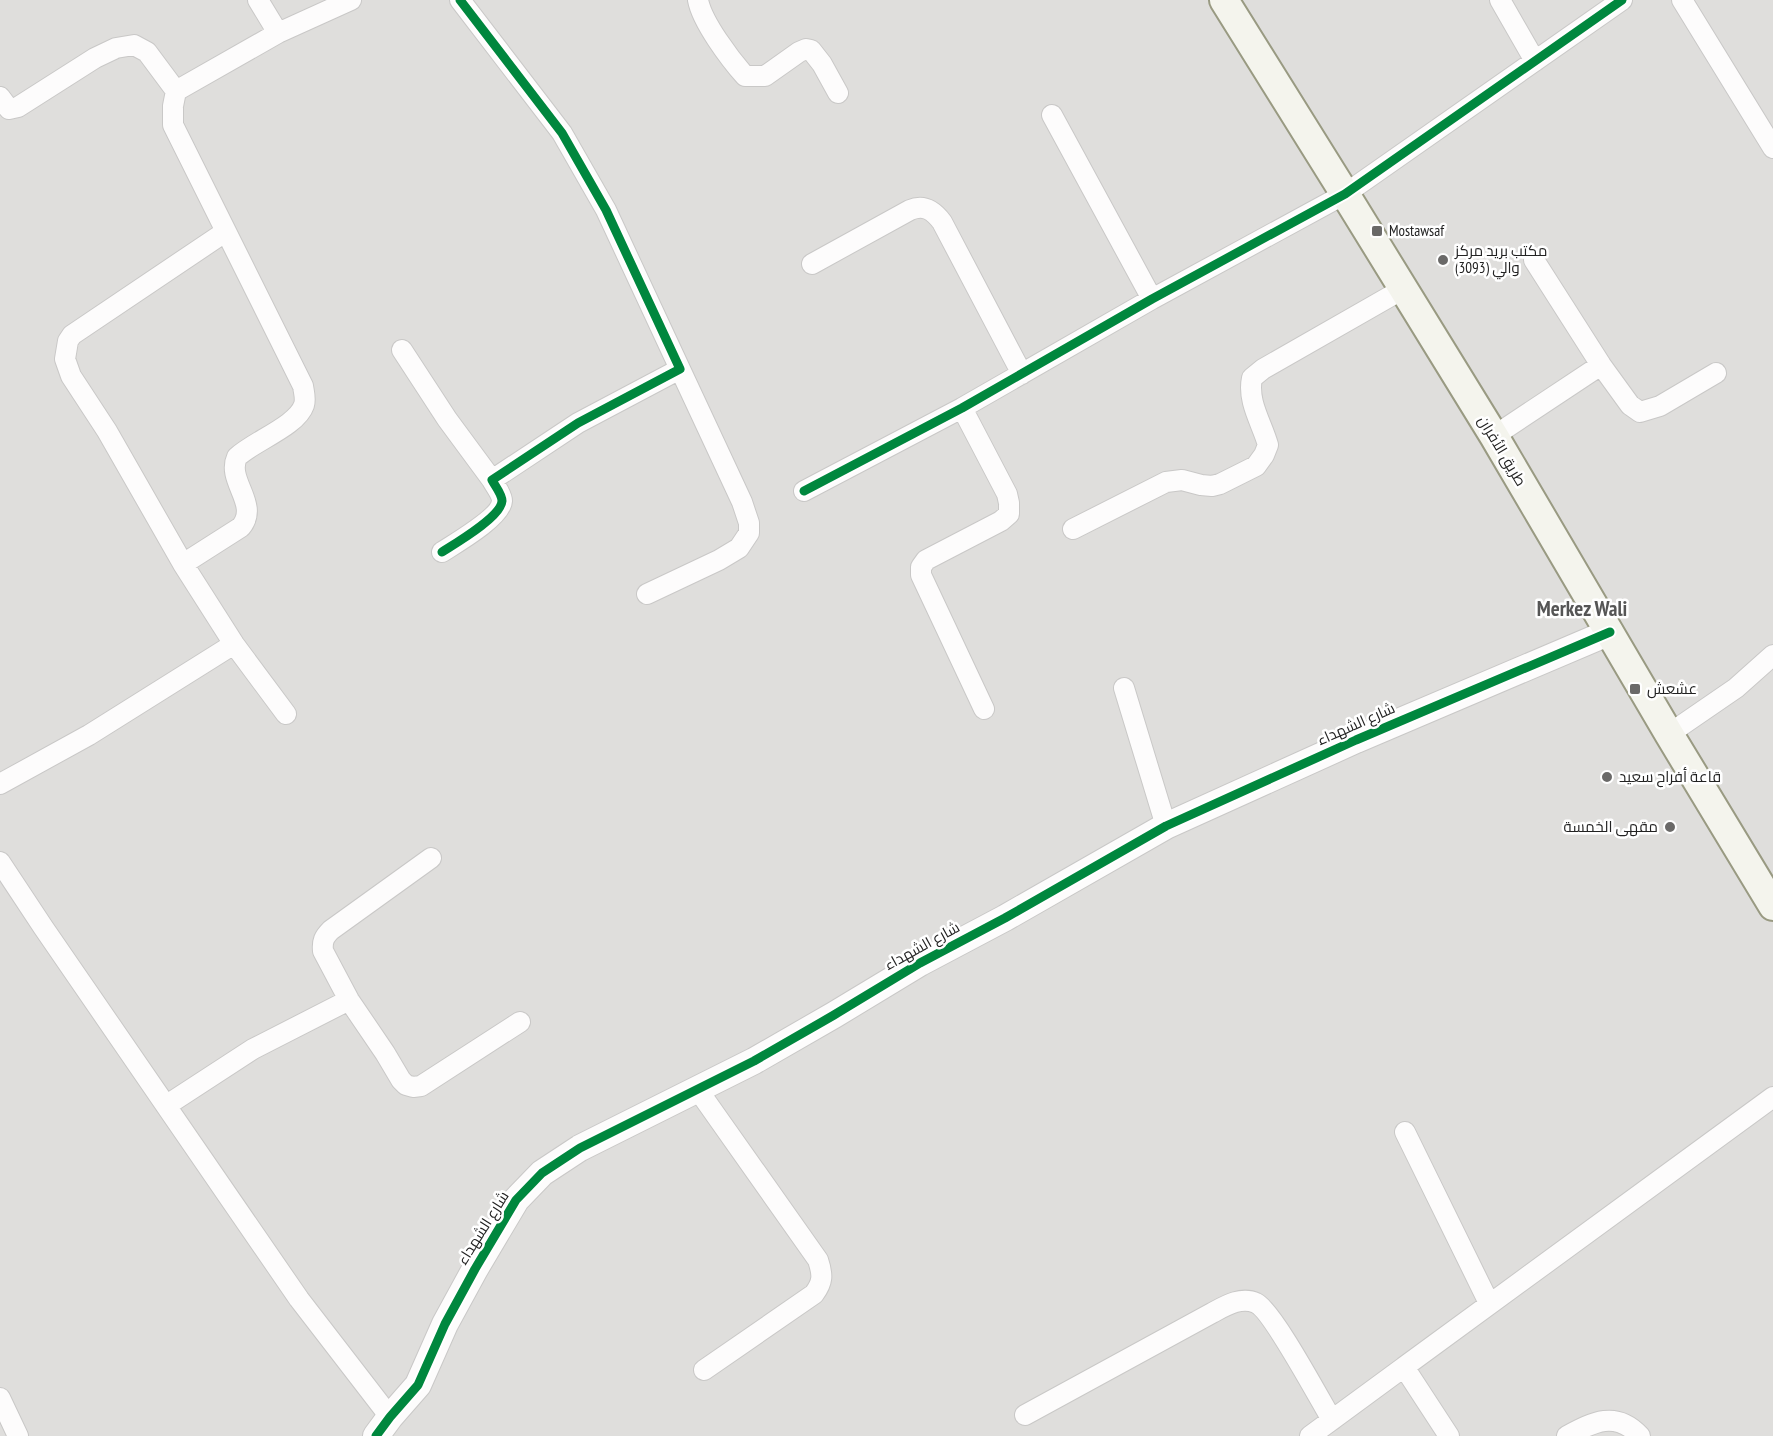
<svg xmlns="http://www.w3.org/2000/svg" width="1773" height="1436" viewBox="0 0 1773 1436" font-family="'PT Sans Narrow',Cairo,sans-serif">
	<style>
		.residential { fill: #dfdedc }
		.lines { fill: none; stroke-linecap: round; stroke-linejoin: round }
		.minor-casing { stroke: #c9c8c7; stroke-width: 22 }
		.tertiary-casing { stroke: #c9c8c7; stroke-width: 28 }
		.secondary-casing { stroke: #999a82; stroke-width: 32 }
		.minor { stroke: #fdfcfc; stroke-width: 20 }
		.tertiary { stroke: #fdfcfc; stroke-width: 26 }
		.secondary { stroke: #f4f4ed; stroke-width: 28 }
		.cycleway-casing { stroke: #fff; stroke-width: 13 }
		.cycleway { stroke: #00873e; stroke-width: 9 }
		.poi-dot { fill: #6a6968; stroke: #fff; stroke-width: 2 }
		.labels { text-anchor: middle; stroke-width: 5; stroke-linejoin: round; paint-order: stroke }
		.poi-label { font-size: 15px; fill: #222; stroke: #fff; text-anchor: start }
		.street-label { font-size: 15px; fill: #222; stroke: #fff }
		.district-label { font-size: 21px; font-weight: bold; fill: #555; stroke: #fff }
	</style>
	<rect width="100%" height="100%" fill="#f0eeeb"/>
	<path class="residential" d="M 0,0 L 1773,0 L 1773,1436 L 0,1436 Z"/>
	<g class="lines">
		<defs>
			<path id="minor" d="M 698,0 C 702,22 730,59 745,76 L 765,76 L 799,52 L 806,49 L 811,50 L 822,64 L 838,93
				M 1500,0 L 1535,61
				M 1682,0 L 1773,148
				M 278,33 L 351,0
				M 176,91 L 173,106 L 173,125 L 303,386 C 304,393 306,399 304,405 C 297,426 254,441 237,457 C 226,481 260,504 241,527 L 183,564
				M 0,97 L 9,109 L 18,107 L 95,58 L 116,48 L 134,45 L 147,52 L 176,91 L 278,33 L 258,0
				M 1052,115 L 1152,299
				M 225,232 L 72,335 L 68,341 L 65,359 L 71,376 L 107,431 L 183,564 L 234,644 L 286,714
				M 1534,260 L 1601,365 L 1630,405 L 1640,412 L 1660,406 L 1716,373
				M 812,264 L 910,210 C 924,204 933,210 942,222 L 1022,374
				M 402,350 L 447,419 L 492,480
				M 962,408 L 1007,494 L 1009,503 L 1009,514 L 1001,521 L 926,560 L 921,567 L 921,575 L 984,709
				M 1494,436 L 1601,365
				M 804,491 L 962,408 L 1152,299 L 1345,194 L 1622,0
				M 1073,529 L 1166,482 L 1182,480 L 1201,485 L 1212,486 L 1220,484 L 1256,466 L 1264,455 L 1268,445 C 1262,423 1247,402 1252,378 L 1263,369 L 1403,289
				M 442,552 C 456,543 501,517 502,501 C 502,494 495,486 492,480 L 578,423 L 680,369 L 606,210 L 562,133 L 460,0
				M 647,594 L 719,560 L 739,548 L 749,533 L 749,523 L 742,502 L 680,369
				M 1124,688 L 1166,826
				M 1669,734 L 1736,688 L 1773,655
				M 0,784 L 89,735 L 234,644
				M 431,858 L 331,930 C 324,937 322,941 323,951 L 349,1000 L 385,1053 L 401,1080 L 406,1085 L 413,1087 L 421,1086 L 520,1022
				M 0,862 L 43,927 L 299,1299 L 390,1417
				M 698,1090 L 818,1260 C 823,1275 823,1282 814,1294 L 704,1370
				M 167,1105 L 253,1049 L 349,1000
				M 1405,1132 L 1489,1303
				M 0,1398 L 18,1436
				M 1025,1415 L 1212,1313 C 1225,1306 1241,1296 1256,1303 C 1272,1310 1320,1400 1332,1420
				M 1310,1436 L 1404,1367
				M 1449,1436 L 1404,1367 L 1773,1097
				M 1567,1436 C 1593,1422 1616,1410 1640,1436"/>
			<path id="tertiary" d="M 376,1436 L 390,1417 L 418,1385 L 445,1324 L 475,1269 L 516,1200 L 542,1173 L 580,1148 L 754,1061 L 834,1015 L 920,963 L 1005,918 L 1166,826 L 1356,740 L 1610,632"/>
			<path id="secondary" d="M 1224,0 L 1345,194 L 1494,436 L 1669,734 L 1773,906"/>
		</defs>
		<use href="#minor" class="minor-casing"/>
		<use href="#tertiary" class="tertiary-casing"/>
		<use href="#secondary" class="secondary-casing"/>
		<use href="#minor" class="minor"/>
		<use href="#tertiary" class="tertiary"/>
		<use href="#secondary" class="secondary"/>
		<defs>
			<path id="cycleway" d="M 804,491 L 962,408 L 1152,299 L 1345,194 L 1622,0
				M 442,552 C 456,543 501,517 502,501 C 502,494 495,486 492,480 L 578,423 L 680,369 L 606,210 L 562,133 L 460,0
				M 376,1436 L 390,1417 L 418,1385 L 445,1324 L 475,1269 L 516,1200 L 542,1173 L 580,1148 L 754,1061 L 834,1015 L 920,963 L 1005,918 L 1166,826 L 1356,740 L 1610,632"/>
		</defs>
		<use href="#cycleway" class="cycleway-casing"/>
		<use href="#cycleway" class="cycleway"/>
	</g>
	<g class="poi-dot">
		<rect x="1371" y="225" width="12" height="12" rx="3"/>
		<circle cx="1443" cy="260" r="6"/>
		<rect x="1629" y="683" width="12" height="12" rx="3"/>
		<circle cx="1607" cy="777" r="6"/>
		<circle cx="1670" cy="827" r="6"/>
	</g>
	<g class="labels">
		<g class="poi-label">
			<text x="1389" y="236">Mostawsaf</text>
			<text x="1455" y="256">مكتب بريد مركز<tspan x="1455" dy="17">والي (3093)</tspan></text>
			<text x="1647" y="694">عشعش</text>
			<text x="1619" y="782">قاعة أفراح سعيد</text>
			<text x="1658" y="832" text-anchor="end">مقهى الخمسة</text>
		</g>
		<g class="street-label">
			<text transform="translate(1502 451) rotate(59)" y="5">طريق الأفران</text>
			<text transform="translate(1356 724) rotate(-24)" y="5">شارع الشهداء</text>
			<text transform="translate(922 946) rotate(-29)" y="5">شارع الشهداء</text>
			<text transform="translate(483 1228) rotate(-58)" y="5">شارع الشهداء</text>
		</g>
		<g class="district-label">
			<text x="1582" y="616">Merkez Wali</text>
		</g>
	</g>
</svg>
